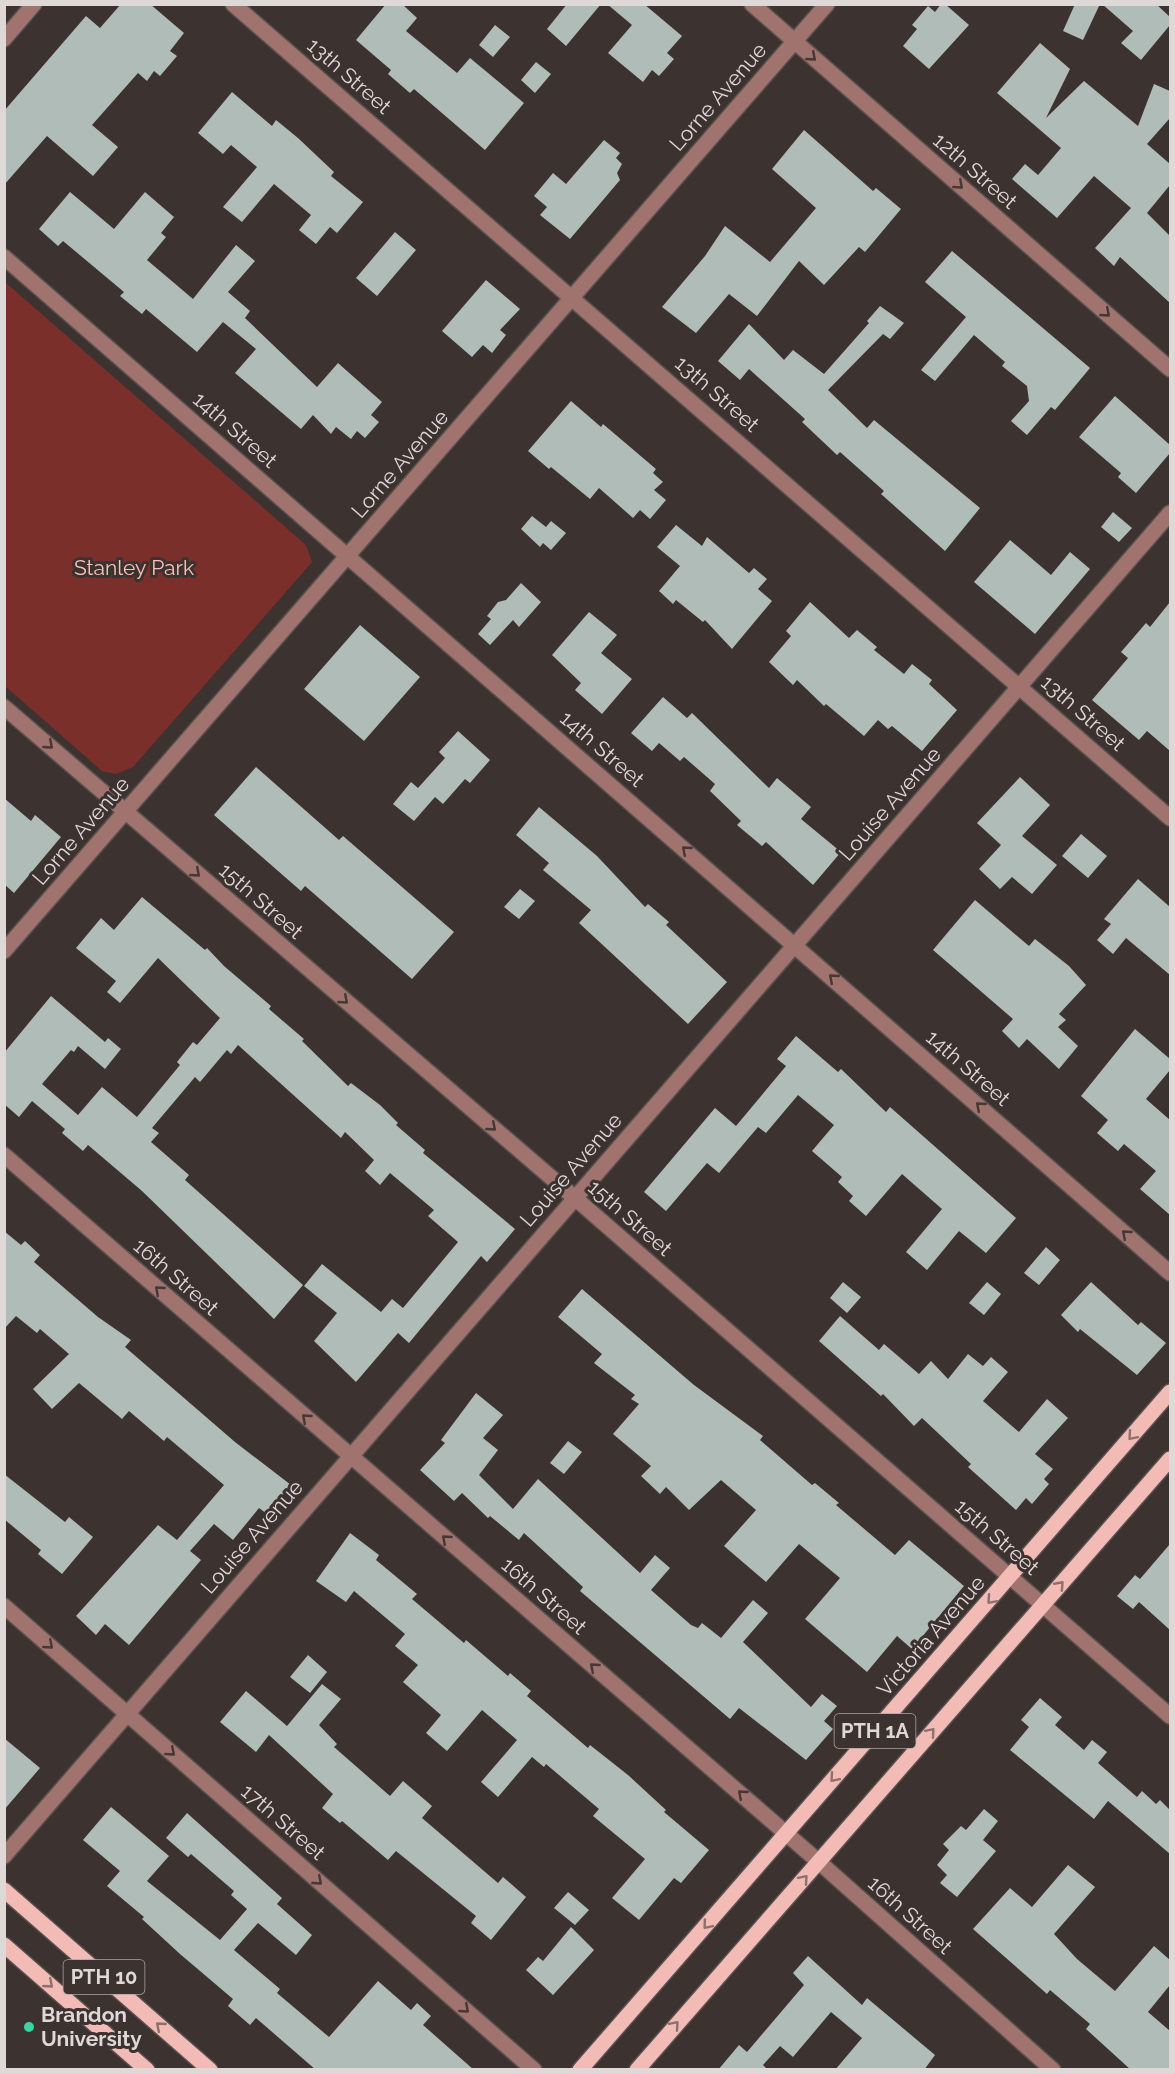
<svg xmlns="http://www.w3.org/2000/svg" width="1175" height="2074" viewBox="0 0 1175 2074" font-family="Raleway,sans-serif">
	<style>
		.park { fill: #7b2f2b }
		.building { fill: #b0bcb7 }
		.lines { fill: none; stroke-linecap: round; stroke-linejoin: round }
		.minor-casing { stroke: #59504e; stroke-width: 18 }
		.major-casing { stroke: #59504e; stroke-width: 18 }
		.minor { stroke: #a0736e; stroke-width: 15 }
		.major { stroke: #f3bbb5; stroke-width: 15 }
		.oneway { stroke: #463836 }
		.oneway2 { stroke: #8e706c }
		.poi-dot { fill: #3ad4a5; stroke: #3c3230; stroke-width: 2 }
		.labels { text-anchor: middle; stroke-width: 6; stroke-linejoin: round; paint-order: stroke }
		.shield { fill: #3c3230; stroke: #ada6a5; stroke-width: 1.5 }
		.shield-label { font-size: 20px; font-weight: bold; fill: #ded8d7 }
		.street-label { font-size: 21px; fill: #ded8d7; stroke: #3c3230 }
		.park-label { font-size: 21px; fill: #f7c1ba; stroke: #3c3230 }
		.poi-label { font-size: 21px; font-weight: bold; fill: #ded8d7; stroke: #3c3230; text-anchor: start }
	</style>
	<rect width="100%" height="100%" fill="#3c3230"/>
	<path class="park" d="M 5,282 L 306,545 L 312,562 L 133,767 L 116,774 L 102,771 L 5,686 Z"/>
	<path class="building" d="M 121,4 L 150,4 L 184,33 L 170,51 L 177,56 L 160,76 L 154,71 L 147,81 L 138,73 L 92,125 L 118,147 L 93,176 L 47,136 L 4,185 L 4,111 L 86,16 L 100,28 Z
		M 386,4 L 402,4 L 417,18 L 406,31 L 457,73 L 470,58 L 524,103 L 485,150 L 414,89 L 410,93 L 388,74 L 391,70 L 356,40 Z
		M 567,4 L 601,4 L 566,46 L 547,29 Z
		M 607,4 L 644,4 L 682,36 L 667,53 L 674,59 L 659,76 L 652,70 L 643,82 L 608,53 L 632,25 Z
		M 941,4 L 945,4 L 969,25 L 929,69 L 903,46 L 917,29 L 912,25 L 928,6 L 935,12 Z
		M 1075,4 L 1100,4 L 1083,40 L 1063,31 Z
		M 1102,4 L 1156,4 L 1170,17 L 1170,25 L 1141,60 L 1121,43 L 1133,31 Z
		M 495,25 L 510,37 L 493,57 L 479,45 Z
		M 1040,43 L 1070,69 L 1046,118 L 1084,81 L 1138,126 L 1154,84 L 1170,91 L 1170,118 L 1147,144 L 1170,164 L 1170,185 L 1147,213 L 1170,236 L 1170,303 L 1120,257 L 1114,266 L 1095,248 L 1131,208 L 1094,176 L 1057,218 L 1012,179 L 1025,164 L 1038,175 L 1061,148 L 997,93 Z
		M 536,62 L 551,74 L 535,93 L 521,80 Z
		M 232,92 L 272,126 L 276,120 L 298,138 L 334,172 L 331,176 L 363,202 L 337,233 L 330,227 L 316,244 L 299,230 L 311,215 L 274,184 L 242,222 L 223,207 L 257,167 L 231,145 L 223,154 L 198,133 Z
		M 804,130 L 873,191 L 876,188 L 901,209 L 865,252 L 859,247 L 824,285 L 799,261 L 757,316 L 729,294 L 696,333 L 662,307 L 705,256 L 725,226 L 770,262 L 816,208 L 772,169 Z
		M 604,140 L 620,153 L 616,158 L 622,164 L 617,173 L 620,180 L 570,239 L 540,215 L 547,207 L 534,196 L 553,173 L 566,184 Z
		M 70,192 L 114,229 L 145,192 L 174,217 L 161,233 L 166,237 L 147,260 L 193,299 L 236,245 L 255,261 L 228,292 L 250,311 L 245,318 L 317,387 L 338,363 L 382,402 L 371,415 L 379,422 L 365,438 L 357,431 L 351,439 L 336,427 L 331,434 L 313,415 L 301,429 L 235,373 L 256,349 L 223,322 L 197,352 L 146,309 L 142,314 L 120,296 L 124,292 L 63,241 L 58,246 L 39,229 Z
		M 395,232 L 416,250 L 377,296 L 356,278 Z
		M 952,251 L 1090,368 L 1055,410 L 1051,407 L 1027,435 L 1011,421 L 1029,401 L 1027,386 L 1002,366 L 1005,362 L 974,335 L 935,381 L 921,370 L 966,317 L 925,282 Z
		M 486,280 L 520,309 L 500,330 L 506,335 L 492,353 L 483,345 L 472,357 L 442,331 Z
		M 880,306 L 904,323 L 890,339 L 883,334 L 828,390 L 867,428 L 874,420 L 980,508 L 945,551 L 881,494 L 884,491 L 840,452 L 837,455 L 802,422 L 805,419 L 749,369 L 740,380 L 718,361 L 749,324 L 784,360 L 793,350 L 824,374 L 869,323 L 867,321 Z
		M 1115,396 L 1170,445 L 1170,453 L 1136,493 L 1118,477 L 1121,473 L 1079,437 Z
		M 571,401 L 601,427 L 603,424 L 656,469 L 653,473 L 663,482 L 654,490 L 666,500 L 650,519 L 640,510 L 633,518 L 599,488 L 590,499 L 551,467 L 549,469 L 528,451 Z
		M 1113,512 L 1132,528 L 1119,542 L 1101,527 Z
		M 532,516 L 546,527 L 551,521 L 566,533 L 551,550 L 543,543 L 540,547 L 521,529 Z
		M 676,525 L 702,546 L 707,537 L 749,573 L 754,568 L 767,579 L 758,589 L 772,601 L 732,649 L 705,620 L 703,622 L 676,600 L 673,604 L 659,591 L 680,566 L 657,547 Z
		M 1010,540 L 1051,575 L 1070,552 L 1090,569 L 1035,634 L 974,582 Z
		M 521,583 L 541,602 L 519,627 L 513,620 L 490,645 L 478,634 L 491,619 L 487,616 L 498,602 L 506,600 Z
		M 810,602 L 849,638 L 857,630 L 877,647 L 874,650 L 904,674 L 912,664 L 932,680 L 929,684 L 957,710 L 922,751 L 892,726 L 888,729 L 878,720 L 864,736 L 826,704 L 824,706 L 797,680 L 793,685 L 769,662 L 791,636 L 786,631 Z
		M 1170,602 L 1170,751 L 1147,731 L 1139,740 L 1092,700 L 1128,658 L 1121,652 L 1146,623 L 1150,627 Z
		M 589,612 L 617,635 L 601,653 L 632,679 L 602,714 L 575,690 L 581,683 L 552,655 Z
		M 360,625 L 420,677 L 364,741 L 304,689 Z
		M 663,697 L 687,718 L 692,713 L 769,788 L 777,778 L 811,807 L 801,819 L 841,852 L 813,885 L 766,842 L 762,846 L 737,825 L 741,821 L 710,791 L 715,784 L 684,757 L 680,761 L 659,743 L 652,751 L 631,733 Z
		M 458,731 L 490,760 L 470,783 L 465,779 L 443,804 L 435,797 L 414,821 L 393,804 L 411,782 L 418,788 L 445,758 L 439,752 Z
		M 256,767 L 339,840 L 343,836 L 454,932 L 412,979 L 305,886 L 301,891 L 214,815 Z
		M 1020,777 L 1050,805 L 1022,836 L 1057,865 L 1032,894 L 1012,877 L 1000,889 L 979,869 L 1001,845 L 977,823 Z
		M 4,798 L 31,821 L 35,815 L 61,837 L 14,893 L 4,884 Z
		M 539,807 L 597,856 L 645,907 L 648,904 L 669,922 L 666,925 L 727,982 L 688,1024 L 579,923 L 591,910 L 543,870 L 549,863 L 516,835 Z
		M 1081,834 L 1107,856 L 1088,878 L 1062,856 Z
		M 1138,879 L 1170,907 L 1170,975 L 1126,938 L 1113,954 L 1097,940 L 1111,924 L 1104,919 Z
		M 520,889 L 535,901 L 519,919 L 504,907 Z
		M 142,897 L 205,950 L 207,948 L 224,966 L 271,1006 L 269,1009 L 304,1039 L 302,1041 L 348,1086 L 351,1083 L 380,1105 L 398,1123 L 396,1125 L 425,1150 L 423,1153 L 515,1229 L 487,1262 L 481,1256 L 409,1343 L 398,1333 L 356,1382 L 314,1341 L 337,1313 L 304,1286 L 322,1264 L 381,1312 L 392,1299 L 403,1308 L 458,1242 L 428,1216 L 434,1210 L 390,1173 L 380,1185 L 365,1171 L 374,1160 L 345,1132 L 341,1138 L 238,1045 L 231,1054 L 227,1050 L 200,1082 L 195,1077 L 152,1128 L 159,1133 L 151,1142 L 189,1175 L 185,1180 L 303,1285 L 274,1319 L 142,1191 L 88,1145 L 83,1151 L 62,1133 L 65,1129 L 32,1101 L 19,1117 L 4,1104 L 4,1053 L 51,996 L 105,1042 L 108,1038 L 121,1049 L 105,1069 L 78,1046 L 74,1052 L 71,1050 L 42,1084 L 78,1115 L 102,1087 L 137,1117 L 180,1065 L 177,1062 L 193,1042 L 197,1045 L 220,1018 L 158,958 L 120,1003 L 107,992 L 116,981 L 76,948 L 101,918 L 114,930 Z
		M 975,900 L 1029,946 L 1035,939 L 1069,966 L 1086,985 L 1059,1014 L 1066,1020 L 1058,1027 L 1078,1046 L 1059,1069 L 1027,1039 L 1019,1048 L 1002,1031 L 1013,1019 L 933,950 Z
		M 1135,1029 L 1170,1059 L 1170,1070 L 1146,1099 L 1170,1120 L 1170,1215 L 1140,1189 L 1156,1171 L 1124,1144 L 1118,1151 L 1097,1133 L 1108,1120 L 1081,1096 Z
		M 796,1036 L 838,1072 L 841,1069 L 886,1112 L 890,1107 L 1016,1218 L 986,1253 L 959,1231 L 927,1270 L 906,1252 L 942,1209 L 902,1174 L 866,1216 L 849,1201 L 853,1196 L 838,1182 L 842,1177 L 812,1151 L 834,1125 L 798,1095 L 766,1133 L 758,1127 L 719,1173 L 707,1163 L 666,1211 L 644,1192 L 715,1108 L 736,1126 L 786,1066 L 777,1059 Z
		M 4,1231 L 21,1245 L 25,1241 L 40,1255 L 34,1262 L 98,1317 L 131,1340 L 125,1347 L 235,1442 L 291,1485 L 267,1514 L 259,1508 L 233,1540 L 214,1524 L 190,1551 L 201,1560 L 129,1645 L 105,1624 L 96,1635 L 76,1616 L 158,1525 L 177,1540 L 224,1485 L 167,1437 L 164,1441 L 129,1411 L 122,1419 L 79,1383 L 52,1409 L 33,1389 L 69,1354 L 40,1329 L 37,1333 L 16,1316 L 4,1329 Z
		M 1046,1247 L 1060,1260 L 1039,1285 L 1024,1273 Z
		M 843,1282 L 861,1297 L 847,1313 L 830,1298 Z
		M 987,1282 L 1001,1294 L 984,1315 L 969,1303 Z
		M 1091,1282 L 1138,1325 L 1141,1322 L 1166,1343 L 1137,1375 L 1080,1329 L 1078,1332 L 1061,1315 Z
		M 582,1289 L 694,1385 L 763,1436 L 760,1440 L 812,1485 L 815,1483 L 839,1503 L 836,1505 L 895,1555 L 909,1540 L 964,1586 L 912,1649 L 897,1636 L 867,1672 L 805,1619 L 840,1578 L 799,1544 L 766,1582 L 724,1546 L 756,1510 L 721,1480 L 689,1510 L 666,1487 L 660,1494 L 641,1476 L 651,1466 L 613,1434 L 639,1404 L 631,1399 L 635,1395 L 594,1363 L 602,1354 L 558,1317 Z
		M 840,1316 L 879,1350 L 884,1344 L 919,1374 L 931,1361 L 948,1379 L 968,1354 L 983,1366 L 991,1357 L 1008,1372 L 983,1401 L 1019,1432 L 1047,1399 L 1068,1418 L 1035,1454 L 1053,1469 L 1044,1479 L 1049,1484 L 1032,1504 L 1026,1498 L 1016,1510 L 968,1467 L 971,1464 L 922,1418 L 914,1426 L 883,1394 L 881,1396 L 819,1341 Z
		M 476,1393 L 503,1415 L 483,1438 L 498,1450 L 479,1475 L 513,1509 L 538,1479 L 640,1573 L 655,1555 L 670,1568 L 651,1590 L 691,1625 L 698,1628 L 702,1623 L 721,1638 L 753,1600 L 768,1613 L 743,1642 L 811,1707 L 822,1694 L 837,1706 L 824,1721 L 833,1729 L 806,1760 L 739,1708 L 730,1719 L 580,1591 L 583,1587 L 524,1533 L 519,1540 L 490,1516 L 488,1518 L 462,1493 L 454,1501 L 420,1470 L 445,1443 L 441,1440 Z
		M 568,1441 L 582,1452 L 564,1474 L 550,1463 Z
		M 4,1474 L 65,1522 L 69,1517 L 93,1537 L 62,1574 L 38,1554 L 41,1550 L 4,1519 Z
		M 350,1533 L 379,1555 L 376,1560 L 417,1594 L 412,1599 L 464,1643 L 466,1640 L 508,1676 L 510,1673 L 531,1691 L 527,1696 L 588,1748 L 590,1745 L 628,1775 L 666,1810 L 664,1812 L 709,1850 L 681,1883 L 674,1878 L 639,1920 L 612,1898 L 645,1859 L 593,1816 L 599,1809 L 546,1764 L 544,1767 L 532,1757 L 498,1797 L 481,1782 L 517,1740 L 482,1710 L 447,1751 L 426,1733 L 441,1715 L 403,1682 L 418,1665 L 395,1646 L 405,1634 L 354,1591 L 346,1602 L 316,1581 Z
		M 1170,1544 L 1170,1630 L 1139,1602 L 1133,1609 L 1117,1596 L 1135,1575 L 1140,1579 Z
		M 308,1655 L 327,1672 L 310,1693 L 290,1677 Z
		M 322,1684 L 341,1699 L 319,1725 L 337,1744 L 334,1747 L 390,1796 L 403,1781 L 432,1806 L 422,1818 L 498,1883 L 503,1877 L 526,1897 L 491,1940 L 471,1923 L 476,1916 L 396,1851 L 388,1860 L 342,1821 L 340,1823 L 322,1808 L 333,1794 L 269,1735 L 256,1752 L 220,1722 L 246,1691 L 287,1726 Z
		M 1040,1698 L 1062,1717 L 1055,1725 L 1084,1750 L 1092,1740 L 1107,1752 L 1098,1763 L 1137,1797 L 1142,1791 L 1156,1804 L 1160,1800 L 1170,1810 L 1170,1854 L 1108,1801 L 1094,1819 L 1010,1750 L 1029,1727 L 1021,1720 Z
		M 4,1738 L 40,1768 L 4,1810 Z
		M 111,1807 L 169,1856 L 147,1881 L 220,1940 L 247,1909 L 231,1895 L 234,1891 L 191,1854 L 188,1857 L 166,1838 L 187,1813 L 282,1898 L 277,1904 L 312,1935 L 296,1955 L 258,1923 L 234,1950 L 280,1989 L 277,1993 L 329,2037 L 378,1981 L 411,2010 L 417,2003 L 431,2016 L 423,2025 L 474,2070 L 316,2070 L 256,2018 L 250,2025 L 228,2006 L 233,1999 L 180,1954 L 142,1919 L 144,1917 L 107,1886 L 120,1871 L 83,1840 Z
		M 984,1809 L 998,1821 L 983,1840 L 996,1851 L 957,1897 L 940,1883 L 947,1875 L 937,1865 L 949,1850 L 943,1844 L 961,1826 L 966,1830 Z
		M 1068,1865 L 1095,1887 L 1054,1934 L 1077,1959 L 1115,1991 L 1154,1946 L 1170,1960 L 1170,1985 L 1148,2012 L 1170,2031 L 1170,2070 L 1131,2070 L 1086,2029 L 1090,2024 L 1050,1990 L 1047,1994 L 973,1929 L 1010,1888 L 1032,1907 Z
		M 568,1892 L 589,1910 L 575,1925 L 554,1908 Z
		M 571,1927 L 594,1950 L 553,1995 L 526,1970 L 538,1957 L 543,1961 Z
		M 808,1956 L 862,2005 L 867,1998 L 935,2055 L 924,2070 L 835,2070 L 862,2038 L 831,2012 L 793,2057 L 780,2046 L 763,2065 L 768,2070 L 718,2070 L 739,2045 L 747,2052 L 804,1985 L 793,1973 Z"/>
	<g class="lines">
		<defs>
			<path id="minor" d="M 233,4 L 1170,818
				M 752,4 L 1170,369
				M 4,39 L 34,4
				M 4,257 L 1170,1273
				M 4,707 L 575,1198 L 1170,1716
				M 4,951 L 827,4
				M 4,1155 L 819,1862 L 1053,2070
				M 4,1606 L 534,2070
				M 4,1856 L 1170,513"/>
			<path id="major" d="M 4,1890 L 210,2070
				M 4,1945 L 147,2070
				M 580,2070 L 1170,1392
				M 637,2070 L 1170,1459"/>
		</defs>
		<use href="#minor" class="minor-casing"/>
		<use href="#major" class="major-casing"/>
		<use href="#minor" class="minor"/>
		<use href="#major" class="major"/>
	</g>
	<defs><path id="oneway-chevron" d="M-2-3.5L2.5 0L-2 3.5" fill="none" stroke-width="1.6" stroke-linecap="round" stroke-linejoin="round" transform="scale(1.5)"/></defs>
	<g class="oneway">
		<use href="#oneway-chevron" transform="translate(812 57) rotate(41)"/>
		<use href="#oneway-chevron" transform="translate(959 185) rotate(41)"/>
		<use href="#oneway-chevron" transform="translate(1106 313) rotate(41)"/>
		<use href="#oneway-chevron" transform="translate(49 745) rotate(41)"/>
		<use href="#oneway-chevron" transform="translate(686 850) rotate(-139)"/>
		<use href="#oneway-chevron" transform="translate(196 873) rotate(41)"/>
		<use href="#oneway-chevron" transform="translate(833 978) rotate(-139)"/>
		<use href="#oneway-chevron" transform="translate(344 1000) rotate(41)"/>
		<use href="#oneway-chevron" transform="translate(980 1106) rotate(-139)"/>
		<use href="#oneway-chevron" transform="translate(492 1127) rotate(41)"/>
		<use href="#oneway-chevron" transform="translate(1126 1234) rotate(-139)"/>
		<use href="#oneway-chevron" transform="translate(159 1290) rotate(-139)"/>
		<use href="#oneway-chevron" transform="translate(306 1418) rotate(-139)"/>
		<use href="#oneway-chevron" transform="translate(446 1539) rotate(-139)"/>
		<use href="#oneway-chevron" transform="translate(49 1645) rotate(41)"/>
		<use href="#oneway-chevron" transform="translate(594 1667) rotate(-139)"/>
		<use href="#oneway-chevron" transform="translate(171 1752) rotate(41)"/>
		<use href="#oneway-chevron" transform="translate(742 1794) rotate(-139)"/>
		<use href="#oneway-chevron" transform="translate(318 1881) rotate(41)"/>
		<use href="#oneway-chevron" transform="translate(465 2009) rotate(41)"/>
	</g>
	<g class="oneway2">
		<use href="#oneway-chevron" transform="translate(1132 1436) rotate(131)"/>
		<use href="#oneway-chevron" transform="translate(1060 1585) rotate(-48)"/>
		<use href="#oneway-chevron" transform="translate(991 1600) rotate(131)"/>
		<use href="#oneway-chevron" transform="translate(931 1732) rotate(-49)"/>
		<use href="#oneway-chevron" transform="translate(834 1778) rotate(131)"/>
		<use href="#oneway-chevron" transform="translate(804 1879) rotate(-49)"/>
		<use href="#oneway-chevron" transform="translate(707 1925) rotate(130)"/>
		<use href="#oneway-chevron" transform="translate(49 1984) rotate(41)"/>
		<use href="#oneway-chevron" transform="translate(675 2025) rotate(-49)"/>
		<use href="#oneway-chevron" transform="translate(160 2026) rotate(-139)"/>
	</g>
	<circle class="poi-dot" cx="29" cy="2027" r="6"/>
	<g class="labels">
		<g class="shield">
			<rect x="834.5" y="1714" width="81" height="34" rx="4.5"/>
			<rect x="63.5" y="1960" width="81" height="34" rx="4.5"/>
		</g>
		<g class="shield-label">
			<text x="875" y="1738">PTH 1A</text>
			<text x="104" y="1984">PTH 10</text>
		</g>
		<g class="street-label">
			<text transform="translate(349 76) rotate(41)" y="7">13th Street</text>
			<text transform="translate(718 97) rotate(-49)" y="7">Lorne Avenue</text>
			<text transform="translate(975 171) rotate(41)" y="7">12th Street</text>
			<text transform="translate(717 394) rotate(41)" y="7">13th Street</text>
			<text transform="translate(235 430) rotate(41)" y="7">14th Street</text>
			<text transform="translate(400 464) rotate(-49)" y="7">Lorne Avenue</text>
			<text transform="translate(1083 713) rotate(41)" y="7">13th Street</text>
			<text transform="translate(602 749) rotate(41)" y="7">14th Street</text>
			<text transform="translate(890 804) rotate(-49)" y="7">Louise Avenue</text>
			<text transform="translate(81 831) rotate(-49)" y="7">Lorne Avenue</text>
			<text transform="translate(261 901) rotate(41)" y="7">15th Street</text>
			<text transform="translate(968 1068) rotate(41)" y="7">14th Street</text>
			<text transform="translate(571 1170) rotate(-49)" y="7">Louise Avenue</text>
			<text transform="translate(630 1218) rotate(41)" y="7">15th Street</text>
			<text transform="translate(176 1277) rotate(41)" y="7">16th Street</text>
			<text transform="translate(252 1537) rotate(-49)" y="7">Louise Avenue</text>
			<text transform="translate(997 1537) rotate(41)" y="7">15th Street</text>
			<text transform="translate(544 1596) rotate(41)" y="7">16th Street</text>
			<text transform="translate(931 1636) rotate(-49)" y="7">Victoria Avenue</text>
			<text transform="translate(283 1822) rotate(41)" y="7">17th Street</text>
			<text transform="translate(910 1915) rotate(42)" y="7">16th Street</text>
		</g>
		<g class="park-label">
			<text x="134" y="575">Stanley Park</text>
		</g>
		<g class="poi-label">
			<text x="41" y="2022">Brandon<tspan x="41" dy="24">University</tspan></text>
		</g>
	</g>
	<rect width="1175" height="2074" fill="none" stroke="#ded8d7" stroke-width="12"/>
</svg>
